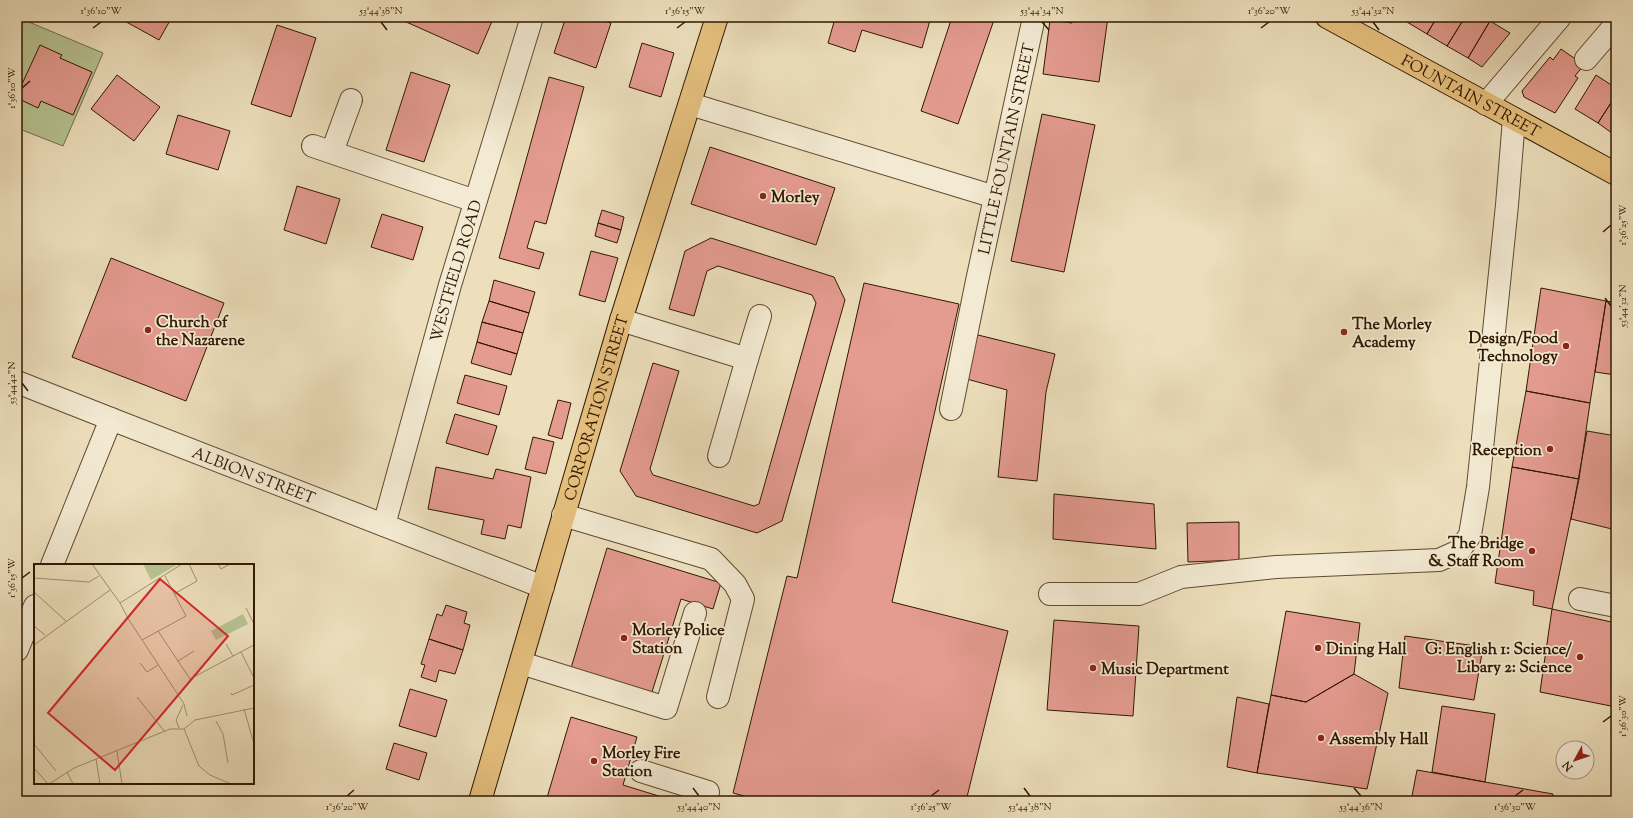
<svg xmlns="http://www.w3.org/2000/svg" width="1633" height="818" viewBox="0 0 1633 818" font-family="'Sorts Mill Goudy',serif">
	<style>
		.green { fill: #b7c291; stroke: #746d48 }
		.building { fill: #e49b90; stroke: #311800 }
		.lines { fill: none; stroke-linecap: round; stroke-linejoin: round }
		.minor-casing { stroke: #604a2f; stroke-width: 24 }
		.major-casing { stroke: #311800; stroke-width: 24 }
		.minor { stroke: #f3ead3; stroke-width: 22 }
		.major { stroke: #e6c07e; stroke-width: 22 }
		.ticks { fill: none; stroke: #311800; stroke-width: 1.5 }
		.poi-dot { fill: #8f2418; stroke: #f3ead3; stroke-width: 1.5 }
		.labels { text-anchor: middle; stroke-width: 3.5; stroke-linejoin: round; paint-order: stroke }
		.street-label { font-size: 16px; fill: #311800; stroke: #f3ead3 }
		.poi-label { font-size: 16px; font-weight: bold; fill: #311800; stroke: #f3ead3; text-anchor: start }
		.inset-road { fill: none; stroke: #a28f71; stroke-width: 1 }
		.view { fill: #d62828; fill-opacity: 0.15; stroke: #d62828; stroke-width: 2 }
		.inset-edge { fill: none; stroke: #311800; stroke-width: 2 }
		.neatline { fill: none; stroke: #311800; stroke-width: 1.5 }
		.ticks-label { font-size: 10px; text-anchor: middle; fill: #311800 }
	</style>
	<rect width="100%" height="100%" fill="#eddfbc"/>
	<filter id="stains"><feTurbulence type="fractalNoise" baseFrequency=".005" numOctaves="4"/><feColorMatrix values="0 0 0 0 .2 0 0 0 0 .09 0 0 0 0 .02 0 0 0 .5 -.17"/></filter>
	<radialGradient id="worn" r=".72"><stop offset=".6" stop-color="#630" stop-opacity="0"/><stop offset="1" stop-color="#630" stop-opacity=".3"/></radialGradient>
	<path class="green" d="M 17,17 L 103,53 L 63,146 L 17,128 Z"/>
	<path class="building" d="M 123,17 L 172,17 L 159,40 L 121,19 Z
		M 406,17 L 489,17 L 493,19 L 478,54 L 404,21 Z
		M 566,17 L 592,17 L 611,23 L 596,68 L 554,53 Z
		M 818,17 L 931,17 L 922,48 L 862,30 L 855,52 L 828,43 L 834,22 Z
		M 952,17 L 995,17 L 958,124 L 921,111 Z
		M 1072,17 L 1108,17 L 1099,82 L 1043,74 L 1050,20 L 1072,23 Z
		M 1410,17 L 1437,17 L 1427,34 L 1407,22 Z
		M 1437,17 L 1465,17 L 1447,46 L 1427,34 Z
		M 1465,17 L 1484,17 L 1490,21 L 1468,58 L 1447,46 Z
		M 1490,21 L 1510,33 L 1482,67 L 1468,58 Z
		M 277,25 L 316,38 L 291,117 L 251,104 Z
		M 642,43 L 674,53 L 661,97 L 629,87 Z
		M 40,45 L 62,55 L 60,58 L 92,72 L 73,115 L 41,101 L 38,108 L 17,98 L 17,95 Z
		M 1561,49 L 1584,65 L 1575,76 L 1578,78 L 1555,113 L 1524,97 L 1522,91 L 1550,57 L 1553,60 Z
		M 411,72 L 450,85 L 424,162 L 386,150 Z
		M 117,75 L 160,107 L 134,141 L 91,109 Z
		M 1596,75 L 1616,88 L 1616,95 L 1598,123 L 1575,109 Z
		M 549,77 L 584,87 L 546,224 L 535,221 L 527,248 L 544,253 L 539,269 L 499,258 Z
		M 1616,95 L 1616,136 L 1598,123 Z
		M 1042,114 L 1095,125 L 1064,272 L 1011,261 Z
		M 178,115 L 230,131 L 218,170 L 166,154 Z
		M 710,147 L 835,188 L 816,245 L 691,204 Z
		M 297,186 L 340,199 L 326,244 L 284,230 Z
		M 602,210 L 624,217 L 621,230 L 598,223 Z
		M 382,214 L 423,227 L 413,260 L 371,247 Z
		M 598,223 L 621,230 L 617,243 L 595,236 Z
		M 711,238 L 834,277 L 845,300 L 782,521 L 757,533 L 636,496 L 620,471 L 653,363 L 679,371 L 650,469 L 653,475 L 754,506 L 759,504 L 816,303 L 812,295 L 718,266 L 707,271 L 694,316 L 669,309 L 685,251 Z
		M 591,251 L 618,258 L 605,302 L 579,295 Z
		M 111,258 L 224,303 L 186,401 L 72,357 Z
		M 494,280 L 535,292 L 529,313 L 489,301 Z
		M 864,283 L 959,304 L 892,602 L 1008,631 L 966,801 L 763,801 L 733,793 L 787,576 L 797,578 Z
		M 1541,288 L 1606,301 L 1590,403 L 1526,391 Z
		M 489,301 L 529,313 L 523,333 L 482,322 Z
		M 1606,301 L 1616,303 L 1616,375 L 1595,372 Z
		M 482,322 L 523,333 L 517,354 L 477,342 Z
		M 974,334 L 1055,354 L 1046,392 L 1037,481 L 998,477 L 1007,390 L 963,378 Z
		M 477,342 L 517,354 L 511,375 L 471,363 Z
		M 465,375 L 507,386 L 499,415 L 457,403 Z
		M 1526,391 L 1590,403 L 1579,479 L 1512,467 Z
		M 558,400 L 571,403 L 562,439 L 548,435 Z
		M 455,414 L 497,426 L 488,455 L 446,443 Z
		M 1587,431 L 1616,436 L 1616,530 L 1571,519 Z
		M 533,437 L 554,442 L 546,474 L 525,469 Z
		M 436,467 L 493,479 L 496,469 L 531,477 L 521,528 L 508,525 L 505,539 L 481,534 L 484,520 L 428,509 Z
		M 1512,467 L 1579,479 L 1552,609 L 1533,605 L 1534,591 L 1495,583 Z
		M 1054,494 L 1154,504 L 1156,549 L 1053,539 Z
		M 1239,522 L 1239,560 L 1188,562 L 1187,523 Z
		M 607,548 L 721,583 L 713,609 L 681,599 L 652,692 L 571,668 Z
		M 446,605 L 467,612 L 464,623 L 470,625 L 463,650 L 429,639 L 437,614 L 442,616 Z
		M 1552,609 L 1616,623 L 1616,707 L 1540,692 Z
		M 1286,611 L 1360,623 L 1354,674 L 1306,702 L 1271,695 Z
		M 1054,620 L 1139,626 L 1133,716 L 1047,710 Z
		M 1405,636 L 1483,647 L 1474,700 L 1399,688 Z
		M 429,639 L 463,650 L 455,674 L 439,670 L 436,682 L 421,677 L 425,665 L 421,664 Z
		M 1354,674 L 1388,693 L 1367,789 L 1257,773 L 1271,695 L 1306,702 Z
		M 410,689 L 447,700 L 436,737 L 399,726 Z
		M 1237,697 L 1269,704 L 1257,773 L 1227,767 Z
		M 1442,706 L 1495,714 L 1485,782 L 1432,772 Z
		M 571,717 L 637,737 L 623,785 L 675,801 L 546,801 Z
		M 394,743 L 427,753 L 419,780 L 386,769 Z
		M 1417,770 L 1553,794 L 1551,801 L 1411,801 Z"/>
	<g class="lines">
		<defs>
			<g id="minor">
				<path d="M 1586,59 L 1616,24"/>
				<path d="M 690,104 L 995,197"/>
				<path d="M 1486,104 L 1560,17"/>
				<path d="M 313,146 L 475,201"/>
				<path d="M 332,152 L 351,100"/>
				<path d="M 621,320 L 747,359 L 719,456"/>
				<path d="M 747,359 L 760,316"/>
				<path d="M 17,382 L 111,419"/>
				<path id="s1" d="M 951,409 L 977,281 L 1034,17"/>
				<path d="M 563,515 L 711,559 L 735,584 L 743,599 L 718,697"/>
				<path id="s2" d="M 384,525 L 450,285 L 532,17"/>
				<path id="s3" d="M 52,565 L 111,419 L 543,587"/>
				<path d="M 1050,594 L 1139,594 L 1181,577 L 1276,567 L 1439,560 L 1459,551 L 1470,535 L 1478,487 L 1507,205 L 1514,119"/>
				<path d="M 1580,599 L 1616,606"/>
				<path d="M 17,650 L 35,606"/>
				<path d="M 521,663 L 666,708 L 695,613"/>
				<path d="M 641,771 L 708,792 L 705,801"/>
			</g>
			<g id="major">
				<path id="s4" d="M 1327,17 L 1616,174"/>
				<path id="s5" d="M 480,801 L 621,320 L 717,17"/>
			</g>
		</defs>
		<use href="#minor" class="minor-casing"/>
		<use href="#major" class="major-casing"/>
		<use href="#minor" class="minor"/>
		<use href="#major" class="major"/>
	</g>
	<path class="ticks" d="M 381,22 L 387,30M 1042,22 L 1049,30M 1373,22 L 1379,30M 93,28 L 101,22M 677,28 L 685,22M 1261,28 L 1269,22M 22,88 L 30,81M 1603,232 L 1611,225M 1605,298 L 1611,306M 22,383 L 28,391M 22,578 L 30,572M 1603,722 L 1611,716M 693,788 L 699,796M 1024,788 L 1030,796M 1354,788 L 1361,796M 347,796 L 354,790M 931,796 L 939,790M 1515,796 L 1523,790"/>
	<g class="poi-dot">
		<circle cx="763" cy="196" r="4"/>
		<circle cx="148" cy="330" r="4"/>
		<circle cx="1344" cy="332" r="4"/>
		<circle cx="1566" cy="346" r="4"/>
		<circle cx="1550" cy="449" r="4"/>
		<circle cx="1532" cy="551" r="4"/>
		<circle cx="624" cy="638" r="4"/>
		<circle cx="1318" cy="648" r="4"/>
		<circle cx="1580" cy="657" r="4"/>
		<circle cx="1093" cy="668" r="4"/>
		<circle cx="1321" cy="738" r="4"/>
		<circle cx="594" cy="761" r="4"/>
	</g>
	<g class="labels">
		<g class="street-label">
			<text dy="6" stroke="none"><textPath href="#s4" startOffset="164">FOUNTAIN STREET</textPath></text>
			<text dy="6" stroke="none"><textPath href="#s1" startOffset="266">LITTLE FOUNTAIN STREET</textPath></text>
			<text dy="6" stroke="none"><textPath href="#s2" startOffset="264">WESTFIELD ROAD</textPath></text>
			<text dy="6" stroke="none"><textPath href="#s5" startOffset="410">CORPORATION STREET</textPath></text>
			<text dy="6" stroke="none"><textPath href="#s3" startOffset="311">ALBION STREET</textPath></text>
		</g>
		<g class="poi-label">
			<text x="771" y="202">Morley</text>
			<text x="156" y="327">Church of<tspan x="156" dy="18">the Nazarene</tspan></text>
			<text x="1352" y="329">The Morley<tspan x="1352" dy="18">Academy</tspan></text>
			<text x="1558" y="343" text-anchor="end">Design/Food<tspan x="1558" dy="18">Technology</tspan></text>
			<text x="1542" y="455" text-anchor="end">Reception</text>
			<text x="1524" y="548" text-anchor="end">The Bridge<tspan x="1524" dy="18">&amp; Staff Room</tspan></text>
			<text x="632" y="635">Morley Police<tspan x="632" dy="18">Station</tspan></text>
			<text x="1326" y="654">Dining Hall</text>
			<text x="1572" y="654" text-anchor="end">G: English 1: Science/<tspan x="1572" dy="18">Libary 2: Science</tspan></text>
			<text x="1101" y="674">Music Department</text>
			<text x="1329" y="744">Assembly Hall</text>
			<text x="602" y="758">Morley Fire<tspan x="602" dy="18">Station</tspan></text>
		</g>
	</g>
	<g transform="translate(34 564)">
		<rect width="220" height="220" fill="#eddfbc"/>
		<path d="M 109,0 L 144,0 L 117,16 ZM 209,50 L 214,60 L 182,76 L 177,67 Z" fill="#b7c291"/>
		<path class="inset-road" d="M 58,0 L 86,39 L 95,56 L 150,140 L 153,152M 184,0 L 187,5 L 196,0M 0,14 L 55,18 L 65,12M 0,28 L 32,57M 140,30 L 163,17 L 155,0M 86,39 L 148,0M 212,44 L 220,60M 0,62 L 11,71M 124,67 L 156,115 L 220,81M 108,76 L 152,52 L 131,12M 192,80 L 199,92M 0,81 L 76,26M 207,88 L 220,114M 144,97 L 160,87M 106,99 L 113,108 L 124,101M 197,129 L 198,131 L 220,121M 103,133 L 131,168M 210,145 L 220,180M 182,157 L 189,170 L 194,199M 145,164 L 142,156 L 149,141M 150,165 L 165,202 L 176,211 L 197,220M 0,180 L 22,207M 83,187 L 88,220M 62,195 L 66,220M 0,204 L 14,220M 33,208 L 39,220M 15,220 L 40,204 L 136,165 L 150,165 L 161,156 L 220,144"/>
		<path class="view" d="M 126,15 L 194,72 L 81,206 L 14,149 Z"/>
		<rect width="220" height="220" class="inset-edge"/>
	</g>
	<rect width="1633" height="818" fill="none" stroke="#eddfbc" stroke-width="44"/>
	<g transform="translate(1575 760) rotate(230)"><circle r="19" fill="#f3ead3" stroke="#a5967f"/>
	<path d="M0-3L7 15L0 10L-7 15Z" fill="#8f2418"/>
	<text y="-6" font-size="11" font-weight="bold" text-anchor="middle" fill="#311800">N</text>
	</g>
	<rect x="22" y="22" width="1589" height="774" class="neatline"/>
	<g class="ticks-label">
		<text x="101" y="14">1°36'10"W</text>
		<text x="381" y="14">53°44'38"N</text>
		<text x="685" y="14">1°36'15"W</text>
		<text x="1042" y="14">53°44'34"N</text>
		<text x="1269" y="14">1°36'20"W</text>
		<text x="1373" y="14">53°44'32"N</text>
		<text transform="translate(11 88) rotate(-90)" y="4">1°36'10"W</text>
		<text transform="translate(1622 225) rotate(-90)" y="4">1°36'25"W</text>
		<text transform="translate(1622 306) rotate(-90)" y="4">53°44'32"N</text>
		<text transform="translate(11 383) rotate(-90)" y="4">53°44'42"N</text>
		<text transform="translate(11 578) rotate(-90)" y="4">1°36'15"W</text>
		<text transform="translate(1622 716) rotate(-90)" y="4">1°36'30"W</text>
		<text x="347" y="810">1°36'20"W</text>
		<text x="699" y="810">53°44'40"N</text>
		<text x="931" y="810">1°36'25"W</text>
		<text x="1030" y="810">53°44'38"N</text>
		<text x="1361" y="810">53°44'36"N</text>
		<text x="1515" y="810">1°36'30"W</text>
	</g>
	<rect width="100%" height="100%" filter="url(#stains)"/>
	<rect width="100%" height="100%" fill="url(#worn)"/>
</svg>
